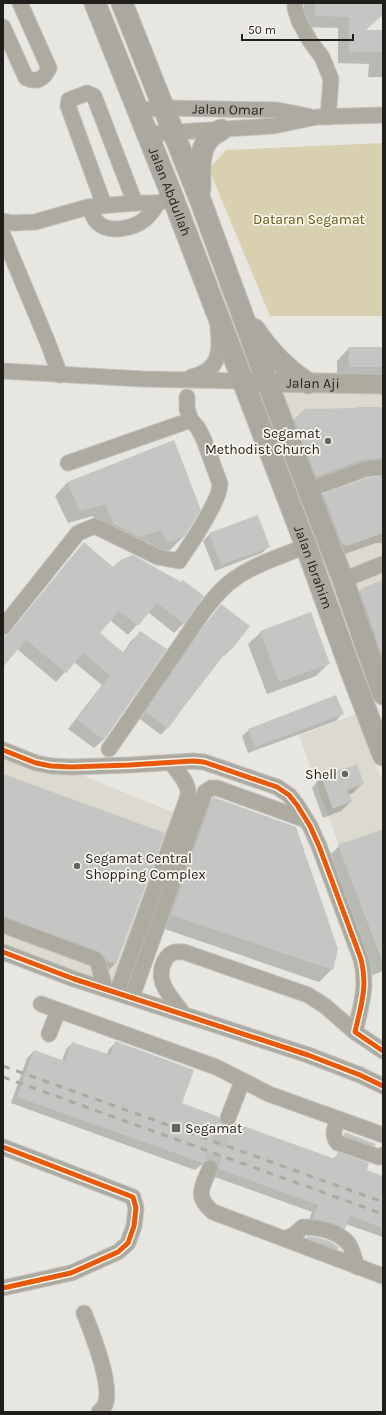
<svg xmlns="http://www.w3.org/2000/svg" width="386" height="1415" viewBox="0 0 386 1415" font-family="Karla,sans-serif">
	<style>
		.built { fill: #dcdacf }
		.green { fill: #d8d0af }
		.shadow { fill: #0003 }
		.building { fill: #c5c5c4 }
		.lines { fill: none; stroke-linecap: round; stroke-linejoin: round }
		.minor-tunnel { stroke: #bfbeb9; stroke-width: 15; stroke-dasharray: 15 8; stroke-linecap: butt }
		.minor-casing { stroke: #c2c1be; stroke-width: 17 }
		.major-casing { stroke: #c2c1be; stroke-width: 21 }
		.highway-casing { stroke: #c2c1be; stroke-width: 23 }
		.minor { stroke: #adaaa0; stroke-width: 15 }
		.major { stroke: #aeaa9e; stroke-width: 19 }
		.highway { stroke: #aba99f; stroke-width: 21 }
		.rail { stroke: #abaaa2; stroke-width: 3; stroke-dasharray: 7 7; stroke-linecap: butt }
		.cycleway-casing { stroke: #f7f5ec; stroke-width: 8 }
		.cycleway { stroke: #e8590c; stroke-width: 5 }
		.poi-dot { fill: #656460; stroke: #f7f5ec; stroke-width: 1.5 }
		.labels { text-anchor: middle; stroke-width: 3.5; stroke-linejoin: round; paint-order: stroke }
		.street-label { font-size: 14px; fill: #1f1e1b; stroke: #f7f5ec }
		.park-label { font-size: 14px; fill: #66560f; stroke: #f7f5ec }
		.poi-label { font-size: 14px; fill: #1f1e1b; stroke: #f7f5ec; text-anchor: end }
	</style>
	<rect width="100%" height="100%" fill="#e7e6e1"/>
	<path class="built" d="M 279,393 L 383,394 L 383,670 Z
		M 356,714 L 383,783 L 383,967 L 299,736 Z
		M 3,743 L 185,817 L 117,999 L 3,959 Z"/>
	<path class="green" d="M 383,143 L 383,316 L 270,316 L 209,169 L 226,150 Z"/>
	<path class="shadow" d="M 304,3 L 383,3 L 383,16 L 381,16 L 364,31 L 383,31 L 383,77 L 368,77 L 369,64 L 338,63 L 338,28 L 304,27 Z
		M 349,348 L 383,348 L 383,379 L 337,379 L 337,361 Z
		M 357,408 L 383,408 L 383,543 L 376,543 L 334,558 L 311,507 L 323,495 L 379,477 L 378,474 L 304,489 L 282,432 L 295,419 Z
		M 173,442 L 183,537 L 170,550 L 154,555 L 148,542 L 128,549 L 100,535 L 93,516 L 68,523 L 55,496 L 67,483 Z
		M 210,534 L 269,546 L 262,553 L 215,571 L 203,541 Z
		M 84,543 L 113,568 L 202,597 L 183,624 L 174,633 L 148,612 L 128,635 L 110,620 L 99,633 L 123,653 L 131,641 L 141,632 L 104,739 L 94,748 L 68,729 L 102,685 L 74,662 L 56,682 L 17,649 L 3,665 L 3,638 L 8,635 L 75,553 Z
		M 383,581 L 383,712 L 382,703 L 349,602 L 362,589 Z
		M 221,606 L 248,626 L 230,650 L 224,656 L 223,656 L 167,728 L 161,735 L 140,719 L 198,634 Z
		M 261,632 L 329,663 L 316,676 L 267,694 L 248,644 Z
		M 342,714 L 336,721 L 248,753 L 242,736 L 249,730 Z
		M 356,765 L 363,783 L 353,793 L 348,795 L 351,801 L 341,811 L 323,818 L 312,788 L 321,778 Z
		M 3,775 L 163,833 L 115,964 L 102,976 L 94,973 L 90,966 L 86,963 L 3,932 Z
		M 213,799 L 332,969 L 319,982 L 159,927 L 200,811 Z
		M 383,830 L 383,971 L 370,976 L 326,859 L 339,846 Z
		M 116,1042 L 181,1104 L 224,1127 L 333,1159 L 338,1154 L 366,1170 L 383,1177 L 383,1237 L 346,1224 L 344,1228 L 338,1235 L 307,1225 L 312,1212 L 212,1176 L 206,1166 L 201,1165 L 195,1170 L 11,1103 L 27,1058 L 34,1051 L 62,1061 L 66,1049 L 73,1043 L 107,1054 L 109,1049 Z
		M 345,1134 L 375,1146 L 371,1149 L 342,1137 Z
		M 309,1237 L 338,1247 L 337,1249 L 334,1252 L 305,1241 Z"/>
	<path class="building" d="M 315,3 L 383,3 L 383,14 L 366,30 L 383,30 L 383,52 L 349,52 L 349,17 L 315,16 Z
		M 349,347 L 383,347 L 383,367 L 349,367 Z
		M 356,407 L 383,407 L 383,458 L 362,460 L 316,477 L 294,419 L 305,409 L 357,408 Z
		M 174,440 L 201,510 L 184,537 L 167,543 L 161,530 L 141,537 L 113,523 L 105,504 L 80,511 L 67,482 Z
		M 383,476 L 383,533 L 347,546 L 342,544 L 323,494 L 367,478 Z
		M 258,515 L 270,547 L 221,565 L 209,533 Z
		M 84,542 L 113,567 L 122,559 L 133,555 L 181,582 L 183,580 L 204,596 L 184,624 L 157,603 L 138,626 L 119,611 L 100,633 L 124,653 L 140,631 L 167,649 L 104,740 L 77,720 L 110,675 L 83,653 L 66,673 L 26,640 L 3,667 L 3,637 L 10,633 Z
		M 383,580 L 383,658 L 360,592 L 362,588 Z
		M 221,604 L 250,626 L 231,650 L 229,649 L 195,691 L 168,729 L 146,712 L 204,626 Z
		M 311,612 L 330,664 L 279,682 L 260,631 Z
		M 336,695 L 344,714 L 255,747 L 248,729 Z
		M 357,764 L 364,784 L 347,790 L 352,801 L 333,809 L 321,777 Z
		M 3,774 L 165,833 L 116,964 L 107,961 L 102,954 L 98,951 L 3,916 Z
		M 213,797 L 296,827 L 338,949 L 333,970 L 171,915 Z
		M 383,829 L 383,962 L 382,962 L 338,845 Z
		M 115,1041 L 194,1070 L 182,1103 L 219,1117 L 221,1123 L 224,1126 L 230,1127 L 235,1123 L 335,1159 L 338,1152 L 369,1163 L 367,1170 L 383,1176 L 383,1228 L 350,1216 L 345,1229 L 330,1222 L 313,1219 L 318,1205 L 219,1169 L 217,1163 L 213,1160 L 209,1159 L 203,1163 L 17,1097 L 34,1050 L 65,1061 L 72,1042 L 110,1055 Z
		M 345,1132 L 376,1144 L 375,1146 L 344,1135 Z
		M 307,1236 L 319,1238 L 330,1241 L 339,1247 L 338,1249 L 307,1238 Z"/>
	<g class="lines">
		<path class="minor-tunnel" d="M 210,1168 L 228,1118"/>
		<defs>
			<g id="minor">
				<path d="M 295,3 L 295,8 L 299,21 L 310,41 L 322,57 L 331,79 L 328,117"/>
				<path d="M 3,27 L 26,78 C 37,83 44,79 49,68 L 20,3"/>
				<path id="s1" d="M 138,110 L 164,108 L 277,110 L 308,116"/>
				<path d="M 148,134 L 273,126 L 317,117 L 383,115"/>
				<path d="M 104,205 L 68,106 L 69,100 L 87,93 L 94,96 L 135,203"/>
				<path d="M 88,207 C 91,211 93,217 96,221 C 107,234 132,229 144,220 C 150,215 154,209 158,203"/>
				<path d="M 3,221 L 13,223 L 35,222 L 88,207 L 135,203 L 158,203 L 173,198"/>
				<path d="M 3,235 L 48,343 L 60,375"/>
				<path d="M 3,371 L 142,379 L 242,381"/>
				<path d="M 191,377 C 219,371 221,353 218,329"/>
				<path d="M 68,463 L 191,420"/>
				<path d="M 308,490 L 365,469 L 383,467"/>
				<path d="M 343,580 L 383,564"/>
				<path d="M 3,627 L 78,533 L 95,526 L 158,557 L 179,561 C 189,546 220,501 220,484 L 204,440 L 198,428 L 191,420 L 187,409 L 187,397"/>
				<path d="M 109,749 C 133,715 156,680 180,646 C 194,625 210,599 229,583 C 251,565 280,557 306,546"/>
				<path d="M 3,750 L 36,763 L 51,766 L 71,767 L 129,765 L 193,761 L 204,762 L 277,787 L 289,795 L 297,805 L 310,826 L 319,846 L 361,959 C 368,987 361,1005 355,1032 L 383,1051"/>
				<path d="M 3,925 L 95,959 L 98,963 L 105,989"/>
				<path d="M 3,952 L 74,979 L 308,1055 L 360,1075 L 383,1086"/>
				<path d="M 117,992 L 188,796 C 190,784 178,772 171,763"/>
				<path d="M 132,997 L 205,792 L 211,788 L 217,788 L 306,820"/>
				<path d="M 41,1004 L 216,1067 L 269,1094 L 383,1135"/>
				<path d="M 184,1015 C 172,997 153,982 165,960 C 170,952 175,951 184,952 L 308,995 L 325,1006 L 355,1032"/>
				<path d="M 49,1034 L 58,1011"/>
				<path d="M 228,1118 L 242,1082"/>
				<path d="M 337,1119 C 335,1128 331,1136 338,1143 L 379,1157 L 383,1155"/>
				<path d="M 3,1147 L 133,1197 L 136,1208 L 134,1226 L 128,1243 L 118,1252 L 71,1273 L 3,1288"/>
				<path d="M 210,1168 C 202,1188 194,1196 213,1212 L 383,1276"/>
				<path d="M 285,1239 L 295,1234 L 303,1227 C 318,1227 338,1231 348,1243 C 352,1247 355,1261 357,1267"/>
				<path d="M 84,1313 C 92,1333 113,1385 105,1405 C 104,1407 101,1410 99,1412"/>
			</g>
			<g id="major">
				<path id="s2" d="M 254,382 L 383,384"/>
			</g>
			<g id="highway">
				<path id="s3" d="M 95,3 L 173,198 L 306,546 L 351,671 L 383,755"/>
				<path d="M 122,3 L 201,202 L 267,382 L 343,580 L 383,694"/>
				<path d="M 200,189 C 200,174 198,152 208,140 C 211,135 216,133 221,130"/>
				<path d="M 254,329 C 269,351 285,369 308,383"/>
			</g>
		</defs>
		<use href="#minor" class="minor-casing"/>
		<use href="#major" class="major-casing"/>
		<use href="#highway" class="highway-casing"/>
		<use href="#minor" class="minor"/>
		<use href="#major" class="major"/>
		<use href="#highway" class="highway"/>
		<path class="rail" d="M 3,1066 L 383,1202
			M 3,1077 L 383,1214"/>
		<defs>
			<path id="cycleway" d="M 3,750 L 36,763 L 51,766 L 71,767 L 129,765 L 193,761 L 204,762 L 277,787 L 289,795 L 297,805 L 310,826 L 319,846 L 361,959 C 368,987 361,1005 355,1032 L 383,1051
				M 3,952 L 74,979 L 308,1055 L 360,1075 L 383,1086
				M 3,1147 L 133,1197 L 136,1208 L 134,1226 L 128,1243 L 118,1252 L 71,1273 L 3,1288"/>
		</defs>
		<use href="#cycleway" class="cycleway-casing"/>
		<use href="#cycleway" class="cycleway"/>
	</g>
	<g class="poi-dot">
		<circle cx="328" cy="441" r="4"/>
		<circle cx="345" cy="774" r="4"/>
		<circle cx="77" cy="866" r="4"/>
		<rect x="171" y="1123" width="10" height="10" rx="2"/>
	</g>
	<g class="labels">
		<g class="street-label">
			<text dy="5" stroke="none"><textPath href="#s1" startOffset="90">Jalan Omar</textPath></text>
			<text dy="5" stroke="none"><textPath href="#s3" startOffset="203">Jalan Abdullah</textPath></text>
			<text dy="5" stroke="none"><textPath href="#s2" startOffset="59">Jalan Aji</textPath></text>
			<text dy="5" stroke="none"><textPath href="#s3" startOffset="605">Jalan Ibrahim</textPath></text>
		</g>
		<g class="park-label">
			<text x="309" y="224">Dataran Segamat</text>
		</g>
		<g class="poi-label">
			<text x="320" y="438">Segamat<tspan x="320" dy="16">Methodist Church</tspan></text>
			<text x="337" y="779">Shell</text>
			<text x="85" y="863" text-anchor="start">Segamat Central<tspan x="85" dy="16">Shopping Complex</tspan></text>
			<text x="185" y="1133" text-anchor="start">Segamat</text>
		</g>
	</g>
	<rect width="386" height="1415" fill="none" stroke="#1f1e1b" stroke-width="8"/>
	<path d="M242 34v6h111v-6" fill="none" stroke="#1f1e1b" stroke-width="2"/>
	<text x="248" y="34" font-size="12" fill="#1f1e1b" stroke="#f7f5ec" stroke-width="3" paint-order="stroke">50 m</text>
</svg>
